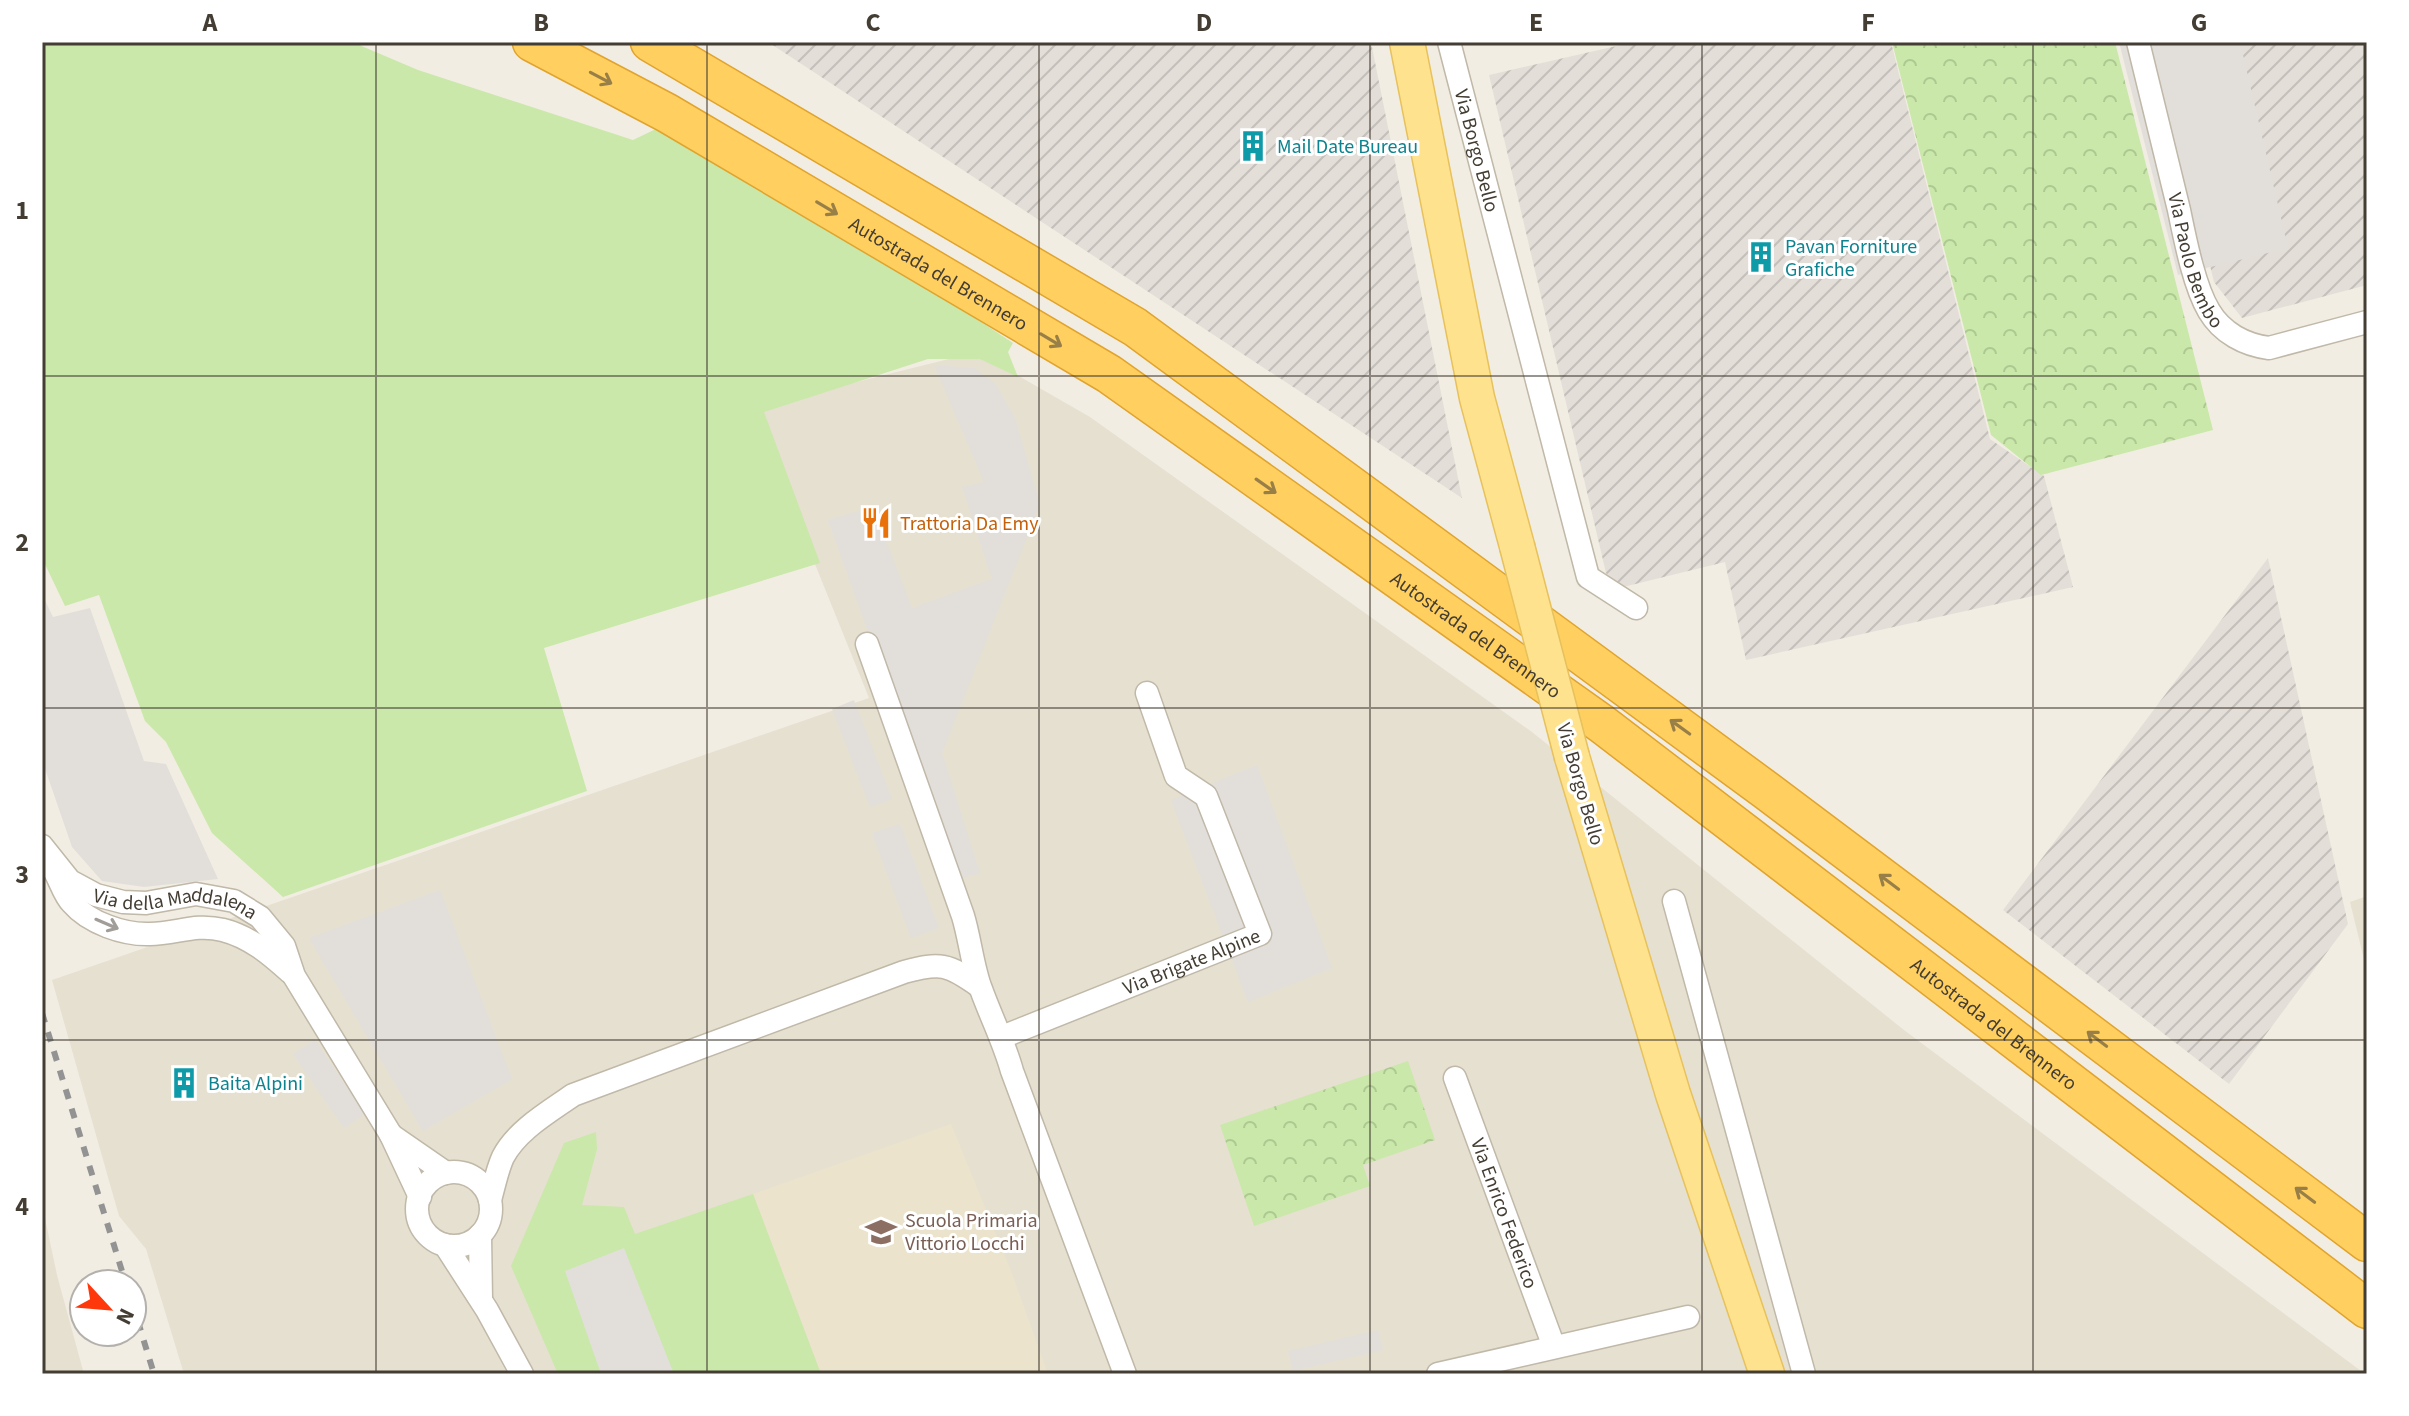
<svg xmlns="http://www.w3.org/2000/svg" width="2409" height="1416" viewBox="0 0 2409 1416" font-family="'Source Sans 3',sans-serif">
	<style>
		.residential { fill: #e6e0d0 }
		.industrial { fill: url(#industrial-furrows) }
		.education { fill: #ebe3cb }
		.park { fill: url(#park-crowns) }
		.garden { fill: #c9e8a9 }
		.parking { fill: #e2dfdb }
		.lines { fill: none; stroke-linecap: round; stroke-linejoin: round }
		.street-casing { stroke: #c0b8a8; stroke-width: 25 }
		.primary-casing { stroke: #e6c15c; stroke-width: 37 }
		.highway-casing { stroke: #e0a42e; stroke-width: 41 }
		.street { stroke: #fff; stroke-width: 22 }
		.primary { stroke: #ffe28e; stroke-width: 34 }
		.highway { stroke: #ffcf60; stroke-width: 38 }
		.rail { stroke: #939393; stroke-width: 6; stroke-dasharray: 10 10; stroke-linecap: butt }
		.primary-bridge-casing { stroke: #e6c15c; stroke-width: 37; stroke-linecap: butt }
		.primary-bridge { stroke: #ffe28e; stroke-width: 34 }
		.oneway { stroke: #987f47 }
		.oneway2 { stroke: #a19e99 }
		.grid { fill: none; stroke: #433d33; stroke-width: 2; stroke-opacity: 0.55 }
		.labels { text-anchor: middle; stroke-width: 6; stroke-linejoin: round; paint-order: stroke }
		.culture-label { font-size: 20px; fill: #0d838f; stroke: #fff; text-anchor: start }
		.street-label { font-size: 20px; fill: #433d33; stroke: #fff }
		.food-label { font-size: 20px; fill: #c56008; stroke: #fff; text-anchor: start }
		.education-label { font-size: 20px; fill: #785e54; stroke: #fff; text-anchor: start }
		.neatline { fill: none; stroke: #433d33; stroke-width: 3 }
		.grid-label { font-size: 26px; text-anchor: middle; font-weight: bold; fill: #433d33 }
	</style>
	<defs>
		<pattern id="industrial-furrows" width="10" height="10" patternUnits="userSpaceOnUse" patternTransform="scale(2)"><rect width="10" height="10" fill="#e3ded8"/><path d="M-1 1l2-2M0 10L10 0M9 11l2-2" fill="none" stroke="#c4bfba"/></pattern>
		<pattern id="park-crowns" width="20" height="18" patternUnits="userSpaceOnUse" patternTransform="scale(2)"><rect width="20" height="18" fill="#c9e8a9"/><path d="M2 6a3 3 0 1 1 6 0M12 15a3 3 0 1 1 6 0" fill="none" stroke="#aec892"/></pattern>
	</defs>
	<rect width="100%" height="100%" fill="#f2ede2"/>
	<path class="residential" d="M 977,352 L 1090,417 L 1532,732 L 1904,1030 L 2365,1374 L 184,1374 L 146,1249 L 119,1216 L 52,980 L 869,698 L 752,408 Z
		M 2367,896 L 2367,972 L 2350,902 Z
		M 42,1204 L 57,1275 L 84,1374 L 42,1374 Z"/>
	<path class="industrial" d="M 768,42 L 1371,42 L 1462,498 Z
		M 1634,42 L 1891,42 L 1990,439 L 2044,476 L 2073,587 L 1746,660 L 1725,562 L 1619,588 L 1606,573 L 1489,75 Z
		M 2155,42 L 2367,42 L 2367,285 L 2242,318 L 2214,282 Z
		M 2268,558 L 2348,924 L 2229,1084 L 2003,910 Z"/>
	<path class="education" d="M 951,1124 L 1011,1271 L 1048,1374 L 821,1374 L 753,1194 Z"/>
	<path class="park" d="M 1892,42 L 2115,42 L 2213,430 L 2041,475 L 1991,435 Z
		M 1408,1061 L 1435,1140 L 1363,1165 L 1370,1186 L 1254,1226 L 1220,1125 Z"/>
	<path class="garden" d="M 42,42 L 352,42 L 418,70 L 633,140 L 660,127 L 849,235 L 1013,343 L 1008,352 L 1018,377 L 980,359 L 928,359 L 764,412 L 820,563 L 544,648 L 587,791 L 283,897 L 212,833 L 166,742 L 145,721 L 99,595 L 65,606 L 42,558 Z
		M 596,1132 L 597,1149 L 582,1205 L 624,1207 L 635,1234 L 753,1194 L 821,1374 L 558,1374 L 511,1266 L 564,1143 Z"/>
	<path class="parking" d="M 2119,42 L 2240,42 L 2288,248 L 2178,275 Z
		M 934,365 L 974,368 L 995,383 L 1015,418 L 1040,504 L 942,753 L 980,873 L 957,880 L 828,520 L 873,507 L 912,608 L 992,579 L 962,487 L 984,482 Z
		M 42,594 L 53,617 L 90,608 L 144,761 L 166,764 L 218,879 L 144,887 L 102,881 L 72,847 L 42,760 Z
		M 854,700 L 892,799 L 870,807 L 832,709 Z
		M 1257,765 L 1332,968 L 1248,1002 L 1171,800 Z
		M 900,824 L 939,928 L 911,938 L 872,833 Z
		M 440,890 L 512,1079 L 423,1131 L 309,938 Z
		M 315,1040 L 365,1114 L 344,1128 L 293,1054 Z
		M 624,1248 L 674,1374 L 601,1374 L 565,1271 Z
		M 1378,1330 L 1383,1350 L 1293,1371 L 1288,1351 Z"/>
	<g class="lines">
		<defs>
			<g id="street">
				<path id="s1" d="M 1449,42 L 1588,577 L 1636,608"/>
				<path id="s2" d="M 2138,42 C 2152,98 2165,154 2179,210 C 2185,239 2194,286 2209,311 C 2222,333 2245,345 2269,348 L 2367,322"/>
				<path d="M 867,644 L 963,916 C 970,939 973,969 981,989 C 991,1017 1004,1042 1012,1071 L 1125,1374"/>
				<path id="s3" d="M 42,846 L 70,881 L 96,895 L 123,902 L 146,903 L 196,894 L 234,901 L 260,917 L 284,946 L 294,976 L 391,1135 L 420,1197"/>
				<path d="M 54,870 C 60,880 64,895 72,903 C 89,923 124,935 150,934 C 176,934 195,923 223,930 C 250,937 270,954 290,972"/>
				<path d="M 1674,901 L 1804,1374"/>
				<path id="s4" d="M 1002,1037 L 1260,934 L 1206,796 L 1176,776 L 1147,693"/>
				<path id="s5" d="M 1455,1078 L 1554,1347"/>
				<path d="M 391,1135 L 446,1173"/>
				<circle cx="454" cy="1209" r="37"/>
				<path d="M 490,1200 C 494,1186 497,1170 503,1157 C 517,1130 549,1112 573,1095 L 904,972 C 941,962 948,964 979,986"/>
				<path d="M 480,1235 L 481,1299"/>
				<path d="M 445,1245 L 487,1310 L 522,1374"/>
				<path d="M 1438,1374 L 1688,1317"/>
			</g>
			<path id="primary" d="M 1407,42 L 1477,398 L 1517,546
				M 1572,757 L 1673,1094 L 1767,1374"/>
			<g id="highway">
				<path id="s6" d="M 532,42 L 667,113 L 1109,374 L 1602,724 L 2367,1309"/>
				<path d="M 650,42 L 1135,327 L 1767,791 L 2367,1242"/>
			</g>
		</defs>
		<use href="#street" class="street-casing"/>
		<use href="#primary" class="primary-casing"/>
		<use href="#highway" class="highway-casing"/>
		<use href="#street" class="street"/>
		<use href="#primary" class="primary"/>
		<use href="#highway" class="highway"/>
		<path class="rail" d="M 42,1013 L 126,1284
			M 132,1302 L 154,1374"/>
		<defs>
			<path id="primary-bridge" d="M 1517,546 L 1572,757"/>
		</defs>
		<use href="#primary-bridge" class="primary-bridge-casing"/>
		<use href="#primary-bridge" class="primary-bridge"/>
	</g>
	<defs><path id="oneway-shaft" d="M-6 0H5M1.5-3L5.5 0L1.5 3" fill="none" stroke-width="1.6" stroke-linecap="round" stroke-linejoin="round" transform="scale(2)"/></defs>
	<g class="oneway">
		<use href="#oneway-shaft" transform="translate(601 78) rotate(28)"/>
		<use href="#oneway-shaft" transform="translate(827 208) rotate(31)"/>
		<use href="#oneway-shaft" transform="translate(1051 340) rotate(31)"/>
		<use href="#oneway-shaft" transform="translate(1266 486) rotate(35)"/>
		<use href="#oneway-shaft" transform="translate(1680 727) rotate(-144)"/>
		<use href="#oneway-shaft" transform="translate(1889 882) rotate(-143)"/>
		<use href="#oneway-shaft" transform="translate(2097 1039) rotate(-143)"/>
		<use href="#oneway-shaft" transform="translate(2305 1195) rotate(-143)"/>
	</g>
	<use class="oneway2" href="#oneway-shaft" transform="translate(107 924) rotate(23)"/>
	<path class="grid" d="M 376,42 L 376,1374M 707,42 L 707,1374M 1039,42 L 1039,1374M 1370,42 L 1370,1374M 1702,42 L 1702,1374M 2033,42 L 2033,1374M 42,376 L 2367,376M 42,708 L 2367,708M 42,1040 L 2367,1040"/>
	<defs>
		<symbol id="building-bare" viewBox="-9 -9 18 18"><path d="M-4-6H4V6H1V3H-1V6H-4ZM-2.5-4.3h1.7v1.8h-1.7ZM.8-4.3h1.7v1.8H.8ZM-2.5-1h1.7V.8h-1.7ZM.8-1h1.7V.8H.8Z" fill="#0f9aa8" stroke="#fff" stroke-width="2.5" paint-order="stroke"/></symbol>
		<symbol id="restaurant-bare" viewBox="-9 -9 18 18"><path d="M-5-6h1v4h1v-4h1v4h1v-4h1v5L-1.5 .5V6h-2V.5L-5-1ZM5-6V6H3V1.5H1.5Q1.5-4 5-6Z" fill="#e8710a" stroke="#fff" stroke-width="2.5" paint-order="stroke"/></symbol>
		<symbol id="school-bare" viewBox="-9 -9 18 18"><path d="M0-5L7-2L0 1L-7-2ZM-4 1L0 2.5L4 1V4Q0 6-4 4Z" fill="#8d6e63" stroke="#fff" stroke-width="2.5" paint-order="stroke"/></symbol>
	</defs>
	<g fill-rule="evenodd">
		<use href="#building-bare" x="1231" y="124" width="44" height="44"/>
		<use href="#building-bare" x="1739" y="235" width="44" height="44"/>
		<use href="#restaurant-bare" x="854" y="501" width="44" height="44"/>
		<use href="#building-bare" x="162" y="1061" width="44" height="44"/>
		<use href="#school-bare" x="859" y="1210" width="44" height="44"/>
	</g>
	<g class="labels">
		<g class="culture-label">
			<text x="1277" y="153">Mail Date Bureau</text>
			<text x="1785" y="253">Pavan Forniture<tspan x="1785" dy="23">Grafiche</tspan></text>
			<text x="208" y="1090">Baita Alpini</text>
		</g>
		<g class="street-label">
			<text dy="7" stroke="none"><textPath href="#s1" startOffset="112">Via Borgo Bello</textPath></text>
			<text dy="7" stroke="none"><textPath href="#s2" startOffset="226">Via Paolo Bembo</textPath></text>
			<text dy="7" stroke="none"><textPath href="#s6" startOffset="468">Autostrada del Brennero</textPath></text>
			<text dy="7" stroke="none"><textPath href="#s6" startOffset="1116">Autostrada del Brennero</textPath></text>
			<text transform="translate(1581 784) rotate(74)" y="7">Via Borgo Bello</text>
			<text dy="7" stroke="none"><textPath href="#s3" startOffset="156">Via della Maddalena</textPath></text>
			<text dy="7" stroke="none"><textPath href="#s4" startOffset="204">Via Brigate Alpine</textPath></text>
			<text dy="7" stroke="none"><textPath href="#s6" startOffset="1764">Autostrada del Brennero</textPath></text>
			<text dy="7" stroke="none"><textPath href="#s5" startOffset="144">Via Enrico Federico</textPath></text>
		</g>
		<g class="food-label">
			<text x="900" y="530">Trattoria Da Emy</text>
		</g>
		<g class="education-label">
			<text x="905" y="1227">Scuola Primaria<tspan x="905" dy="23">Vittorio Locchi</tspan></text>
		</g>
	</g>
	<rect width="2409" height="1416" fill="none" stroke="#ffffff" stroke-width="88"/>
	<g transform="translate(108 1308) rotate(116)"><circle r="38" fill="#ffffff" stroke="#b4b1ad" stroke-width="2"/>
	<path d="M0-6L14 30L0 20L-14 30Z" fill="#ff380c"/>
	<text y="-12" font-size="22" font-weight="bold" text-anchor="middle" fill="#433d33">N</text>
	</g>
	<rect x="44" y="44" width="2321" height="1328" class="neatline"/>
	<g class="grid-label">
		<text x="210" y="31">A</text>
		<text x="541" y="31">B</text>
		<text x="873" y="31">C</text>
		<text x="1204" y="31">D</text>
		<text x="1536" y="31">E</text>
		<text x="1868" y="31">F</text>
		<text x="2199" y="31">G</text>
		<text x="22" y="219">1</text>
		<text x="22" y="551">2</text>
		<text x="22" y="883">3</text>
		<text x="22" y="1215">4</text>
	</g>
</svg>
